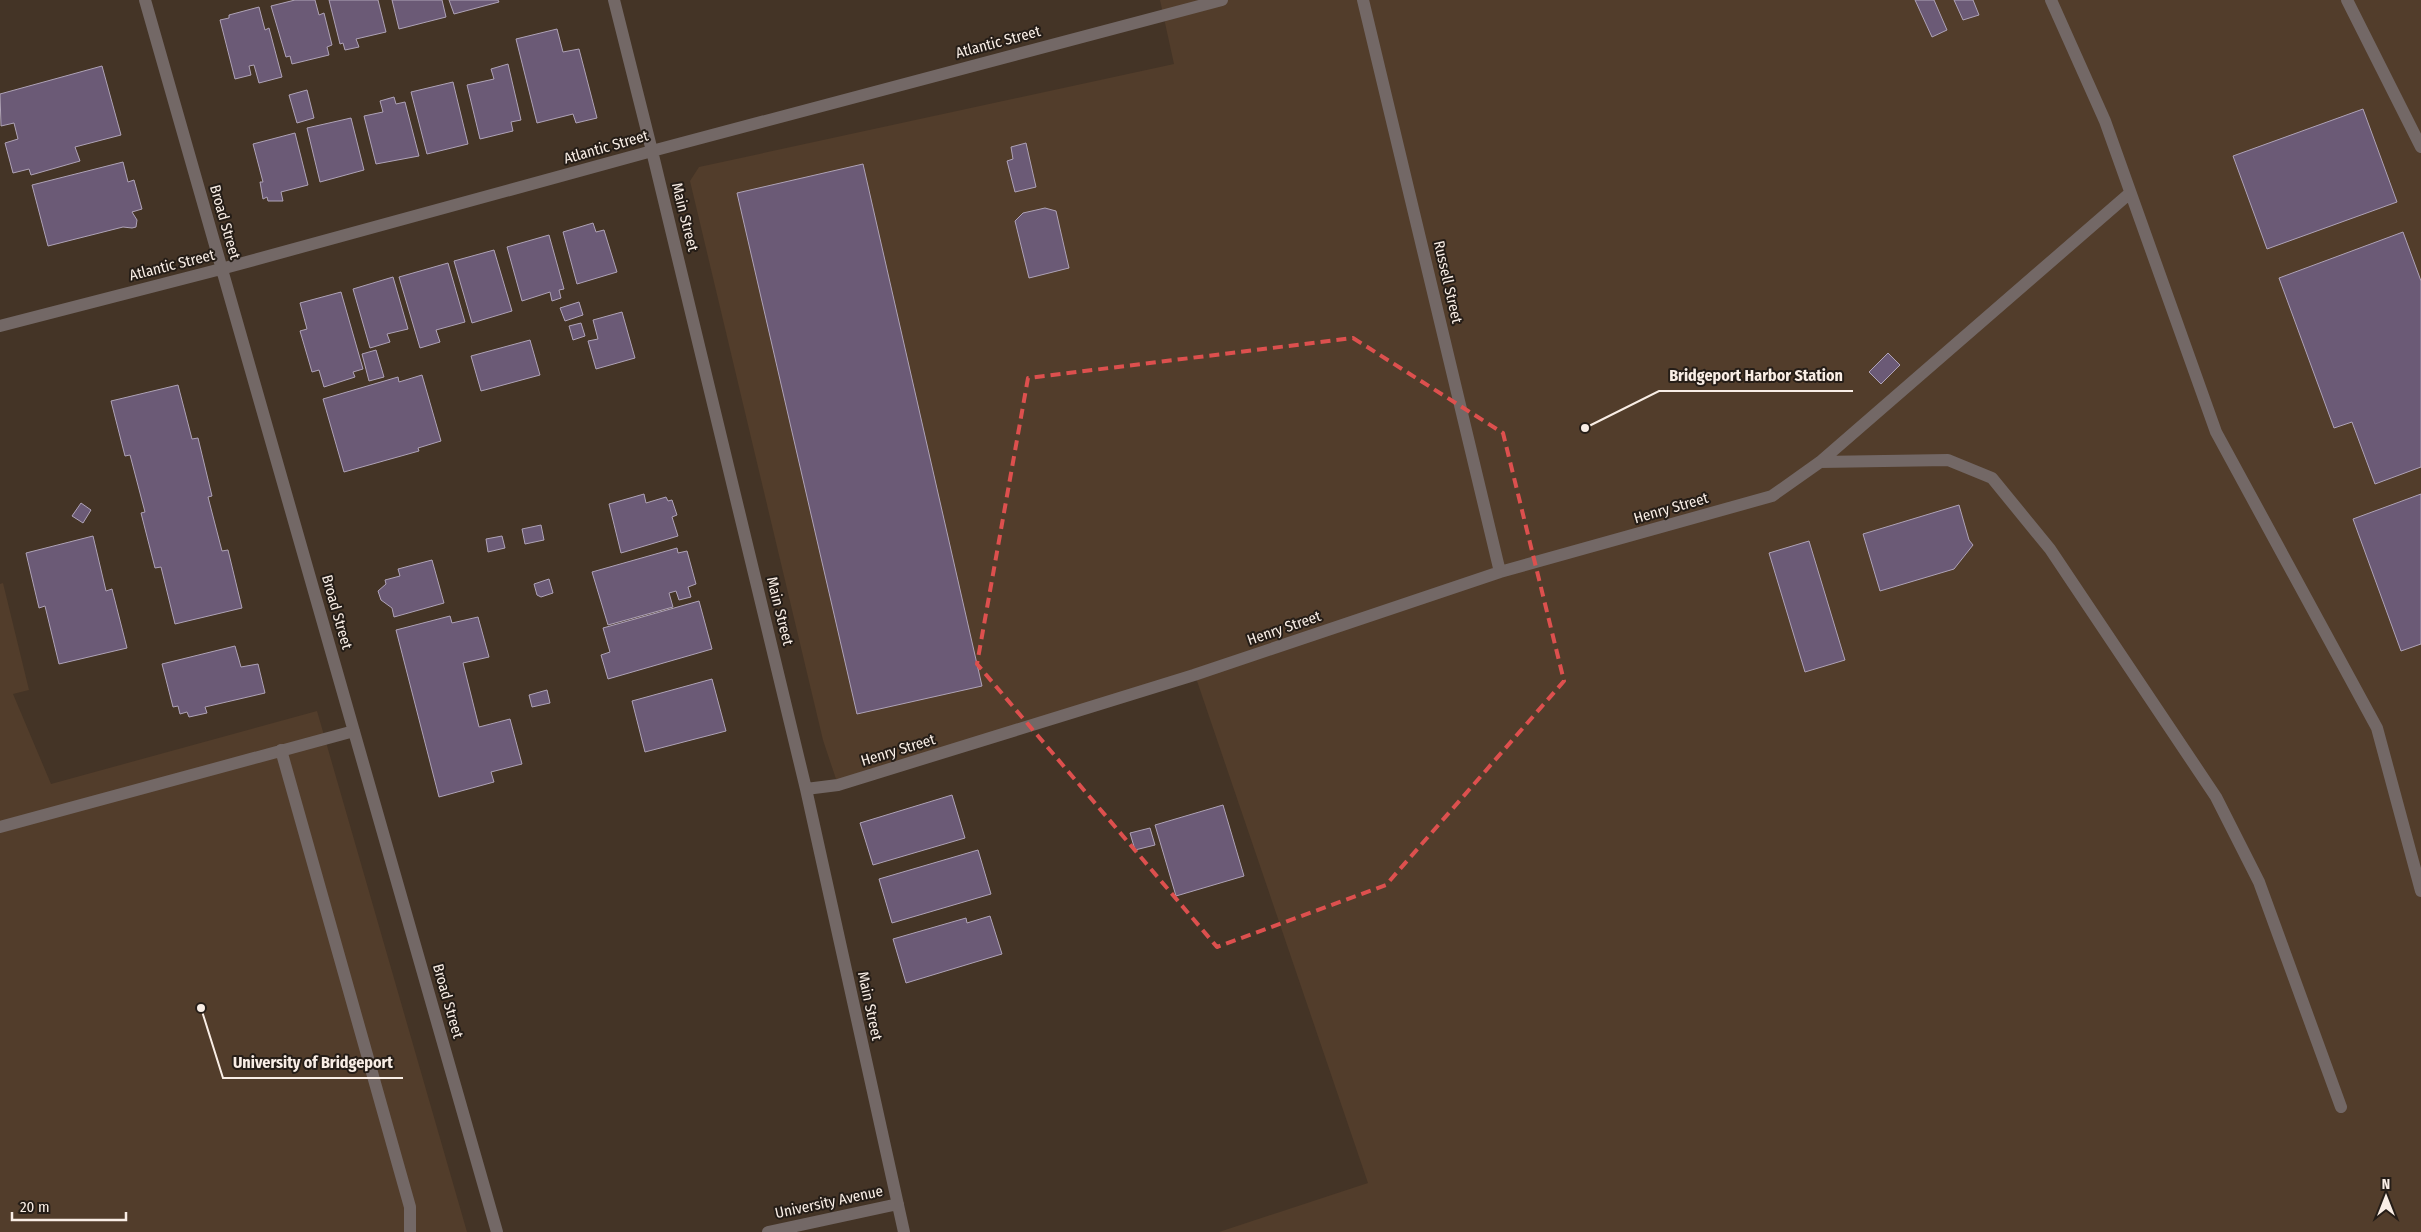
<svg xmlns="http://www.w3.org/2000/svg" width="2421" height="1232" viewBox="0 0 2421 1232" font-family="'Fira Sans Condensed',sans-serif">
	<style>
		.built { fill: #523d2b }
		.building { fill: #6b5a76; stroke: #afa3b7 }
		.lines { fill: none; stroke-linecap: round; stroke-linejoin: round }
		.minor { stroke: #736866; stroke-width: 12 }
		.marked { fill: none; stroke: #dd504e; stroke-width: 4; stroke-dasharray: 10 6; stroke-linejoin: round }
		.labels { text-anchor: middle; stroke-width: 4; stroke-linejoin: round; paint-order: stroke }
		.street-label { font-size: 15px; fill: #f9eee6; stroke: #251d17 }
		.leader { fill: none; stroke: #f9eee6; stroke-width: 2 }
		.callout-dot { fill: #f9eee6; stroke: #251d17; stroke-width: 2 }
		.callout-label { font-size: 16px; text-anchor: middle; font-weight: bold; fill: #f9eee6; stroke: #251d17; stroke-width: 4; stroke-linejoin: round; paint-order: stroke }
	</style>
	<rect width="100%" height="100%" fill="#443426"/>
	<path class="built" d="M 1160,0 L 2421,0 L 2421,1232 L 1219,1232 L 1368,1183 L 1195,675 L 838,785 L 823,740 L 690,181 L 699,167 L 1174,64 Z
		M 3,583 L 29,690 L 13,694 L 51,784 L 317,711 L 467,1232 L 0,1232 L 0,584 Z"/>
	<path class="building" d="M 295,0 L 315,0 L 319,15 L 324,13 L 332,45 L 327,47 L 329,55 L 292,64 L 290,56 L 286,57 L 271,6 Z
		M 329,0 L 378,0 L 386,32 L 356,39 L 359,47 L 345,50 L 343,43 L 340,44 Z
		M 392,0 L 442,0 L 446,17 L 399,29 Z
		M 449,0 L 498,0 L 499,2 L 454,14 Z
		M 1915,0 L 1934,0 L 1947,30 L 1932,37 Z
		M 1954,0 L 1973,0 L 1979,15 L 1963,20 Z
		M 259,7 L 265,30 L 269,28 L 282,77 L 259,83 L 254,65 L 249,66 L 251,75 L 235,79 L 220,20 L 229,18 L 229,15 Z
		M 557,29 L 563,52 L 579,49 L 597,118 L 576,123 L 573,114 L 537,123 L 516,39 Z
		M 508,64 L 521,120 L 511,122 L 513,131 L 480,139 L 467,85 L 494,79 L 491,69 Z
		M 102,66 L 121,135 L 75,147 L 80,161 L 31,175 L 29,169 L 13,173 L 5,143 L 18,139 L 14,123 L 1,126 L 0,94 Z
		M 453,82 L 468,144 L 427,154 L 411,92 Z
		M 307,90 L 314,118 L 297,123 L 289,95 Z
		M 394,97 L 396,104 L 405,102 L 419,156 L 376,164 L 364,116 L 383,112 L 380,101 Z
		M 2363,109 L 2397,202 L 2267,249 L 2233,156 Z
		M 351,118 L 364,170 L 320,182 L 307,128 Z
		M 295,133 L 308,185 L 281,192 L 283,201 L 268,201 L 267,197 L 263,199 L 260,182 L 263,182 L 253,144 Z
		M 1026,143 L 1036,187 L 1015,192 L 1007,161 L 1013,159 L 1011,147 Z
		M 123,162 L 128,182 L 134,180 L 142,209 L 132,212 L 137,220 L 136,227 L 132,228 L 123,227 L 48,246 L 32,185 Z
		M 863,164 L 982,686 L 857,714 L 737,193 Z
		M 1045,208 L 1056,211 L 1069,268 L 1029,278 L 1015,221 L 1023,213 Z
		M 593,223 L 596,232 L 604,230 L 617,272 L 577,284 L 563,232 Z
		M 2403,232 L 2421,281 L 2421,467 L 2375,484 L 2352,422 L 2334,428 L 2279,278 Z
		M 549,235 L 564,289 L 559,290 L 561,298 L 552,301 L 550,292 L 522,301 L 507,247 Z
		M 494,250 L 512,311 L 472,323 L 454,261 Z
		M 448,263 L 465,322 L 436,330 L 440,342 L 420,348 L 399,277 Z
		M 393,277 L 408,329 L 387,334 L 390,342 L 370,348 L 353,289 Z
		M 341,292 L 363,369 L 353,372 L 355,377 L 324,387 L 319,370 L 312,372 L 300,331 L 307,329 L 300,303 Z
		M 579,302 L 583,315 L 565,321 L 560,308 Z
		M 622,312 L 635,358 L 596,369 L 588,341 L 598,339 L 593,320 Z
		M 581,323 L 585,336 L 573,340 L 569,326 Z
		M 530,340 L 540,375 L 481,391 L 471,356 Z
		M 376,350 L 384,377 L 369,381 L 362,354 Z
		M 1888,353 L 1900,365 L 1881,384 L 1869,372 Z
		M 422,375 L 441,441 L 418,448 L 419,451 L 344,472 L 323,399 L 398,377 L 399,382 Z
		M 178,385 L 192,439 L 198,438 L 212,496 L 208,497 L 222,551 L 228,550 L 242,608 L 175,624 L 161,567 L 155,568 L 141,513 L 145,512 L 130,455 L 125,456 L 111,401 Z
		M 644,494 L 646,503 L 666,497 L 668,501 L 672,500 L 677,515 L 672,517 L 678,536 L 621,553 L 609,504 Z
		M 2421,494 L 2421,644 L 2401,651 L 2353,519 Z
		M 81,503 L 91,510 L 83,523 L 72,516 Z
		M 1959,505 L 1969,540 L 1973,545 L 1954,569 L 1880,591 L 1863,534 Z
		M 541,525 L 544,540 L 525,544 L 522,529 Z
		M 93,536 L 106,591 L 112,589 L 127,648 L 59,664 L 45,606 L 39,608 L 26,553 Z
		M 502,536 L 505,548 L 488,552 L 486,539 Z
		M 1809,541 L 1845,660 L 1805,672 L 1769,553 Z
		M 677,548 L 678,553 L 687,551 L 696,584 L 688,587 L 691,597 L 679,600 L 676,591 L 669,593 L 673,607 L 608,625 L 592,572 Z
		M 432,560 L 444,603 L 394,617 L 392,608 L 381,600 L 378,591 L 386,584 L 385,580 L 400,576 L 398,569 Z
		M 549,579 L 553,593 L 541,597 L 537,595 L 534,584 Z
		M 699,601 L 712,649 L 608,679 L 601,655 L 610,652 L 603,628 Z
		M 450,616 L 452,623 L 478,617 L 489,657 L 463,663 L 479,727 L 510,719 L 522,764 L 491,772 L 494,782 L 439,797 L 396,630 Z
		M 235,646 L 241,667 L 258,664 L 265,693 L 205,707 L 207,713 L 189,717 L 187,712 L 180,714 L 178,706 L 173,707 L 162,664 Z
		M 712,679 L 726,731 L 645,752 L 632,701 Z
		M 547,690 L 550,703 L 532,707 L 529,695 Z
		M 952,795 L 965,838 L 873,865 L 860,823 Z
		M 1223,805 L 1244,876 L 1176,896 L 1155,825 Z
		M 1150,828 L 1155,845 L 1135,850 L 1130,833 Z
		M 978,850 L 991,894 L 892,923 L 879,879 Z
		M 990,916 L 1002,954 L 906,983 L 893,939 L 966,918 L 967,923 Z"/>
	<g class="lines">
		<path class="minor" d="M 145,0 L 497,1232
			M 614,0 L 652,151 L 806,789 L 904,1232
			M 1363,0 L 1500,572
			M 2051,0 L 2105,121 L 2216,432 L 2377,728 L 2421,891
			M 2347,0 L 2421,147
			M 0,326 L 221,269 L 652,151 L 1222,0
			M 1820,462 L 1948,460 L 1992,478 L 2050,549 L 2216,797 L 2259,882 L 2341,1107
			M 281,750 L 410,1207 L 410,1232
			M 806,789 L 838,785 L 1194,675 L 1500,572 L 1772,496 L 1820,462 L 2130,193
			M 0,827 L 354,731
			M 768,1232 L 898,1204"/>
	</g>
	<path class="marked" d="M 1353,338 L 1503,433 L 1564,681 L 1386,885 L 1217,947 L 977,664 L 1028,378 Z"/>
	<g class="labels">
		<g class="street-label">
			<text transform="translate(998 42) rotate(-15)" y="5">Atlantic Street</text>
			<text transform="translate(606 147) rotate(-16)" y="5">Atlantic Street</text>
			<text transform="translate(685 217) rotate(76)" y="5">Main Street</text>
			<text transform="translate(225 222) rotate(74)" y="5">Broad Street</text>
			<text transform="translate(172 265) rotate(-14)" y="5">Atlantic Street</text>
			<text transform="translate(1448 282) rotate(77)" y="5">Russell Street</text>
			<text transform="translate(1671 508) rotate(-16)" y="5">Henry Street</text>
			<text transform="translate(780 611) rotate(76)" y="5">Main Street</text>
			<text transform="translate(337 612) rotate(74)" y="5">Broad Street</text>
			<text transform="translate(1284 628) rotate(-19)" y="5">Henry Street</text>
			<text transform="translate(898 750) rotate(-17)" y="5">Henry Street</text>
			<text transform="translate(448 1001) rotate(74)" y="5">Broad Street</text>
			<text transform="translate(870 1006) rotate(78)" y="5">Main Street</text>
			<text transform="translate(829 1202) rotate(-12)" y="5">University Avenue</text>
		</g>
	</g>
	<path class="leader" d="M1585 428L1659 391H1853M201 1008L223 1078H403"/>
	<g class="callout-dot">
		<circle cx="1585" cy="428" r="5"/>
		<circle cx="201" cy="1008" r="5"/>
	</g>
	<g class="callout-label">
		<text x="1756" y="381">Bridgeport Harbor Station</text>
		<text x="313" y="1068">University of Bridgeport</text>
	</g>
	<g transform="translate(2386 1197)" stroke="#251d17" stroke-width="4" paint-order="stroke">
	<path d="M0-4L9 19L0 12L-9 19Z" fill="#f9eee6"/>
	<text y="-8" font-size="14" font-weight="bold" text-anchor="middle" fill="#f9eee6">N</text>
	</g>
	<path d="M12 1212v8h114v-8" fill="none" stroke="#f9eee6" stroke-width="2.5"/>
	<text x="20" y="1212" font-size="15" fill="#f9eee6" stroke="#251d17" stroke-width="4" paint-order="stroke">20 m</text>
</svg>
